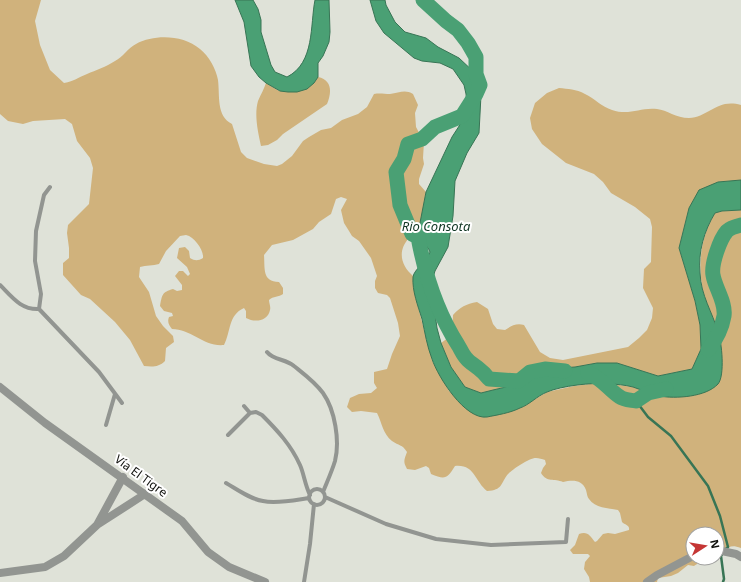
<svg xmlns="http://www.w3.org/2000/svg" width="741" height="582" viewBox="0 0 741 582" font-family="'Noto Sans',sans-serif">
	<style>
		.green { fill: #d0b27c; fill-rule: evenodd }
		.water { fill: #4aa074; stroke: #387555 }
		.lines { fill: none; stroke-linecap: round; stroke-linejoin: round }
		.stream { stroke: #387555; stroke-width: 2.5 }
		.river { stroke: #4aa074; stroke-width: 15 }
		.service { stroke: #929591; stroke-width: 4 }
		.minor { stroke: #929591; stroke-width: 8 }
		.labels { text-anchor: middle; stroke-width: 4; stroke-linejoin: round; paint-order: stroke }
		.street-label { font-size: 12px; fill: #0f100c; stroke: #fff }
		.water-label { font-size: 13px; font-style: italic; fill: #113624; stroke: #fff }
	</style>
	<rect width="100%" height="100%" fill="#dfe2d8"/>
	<path class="green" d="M 0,0 L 41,0 L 35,21 L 40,45 L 50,70 L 64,83 C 75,81 77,78 87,74 C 96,70 106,67 115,61 C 123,57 128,48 136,44 C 155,34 183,35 200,49 C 209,56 216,69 218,80 C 220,96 216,116 232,124 L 241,152 L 247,158 L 264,164 L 277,166 L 282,164 L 292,156 L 303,141 L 309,137 L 321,130 L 331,128 L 342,120 L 358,114 L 367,107 L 374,94 C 380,93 384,94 390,94 C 399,93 405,89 413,94 L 418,105 L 415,113 L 416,127 L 424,142 L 423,158 L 424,164 L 419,179 L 419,184 L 426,192 C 424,203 424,216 419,227 C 418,231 412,234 409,238 C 397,251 401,266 413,276 L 417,303 L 432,360 L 449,391 L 485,417 L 520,408 L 547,392 L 574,386 L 590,384 L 606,383 L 619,385 L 633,387 L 648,393 L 684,396 L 719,333 C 714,320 707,308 704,295 C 697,267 700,238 715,213 L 722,211 L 741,210 L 741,548 C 724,542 729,554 718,558 C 715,559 711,558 708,558 C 703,559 699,563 694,566 L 688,565 L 678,573 L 671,576 L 658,578 L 657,582 L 590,582 L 589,577 L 584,569 L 585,562 L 590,556 L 588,554 L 573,554 L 570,550 L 575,545 L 579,534 C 588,531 590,536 595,542 L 597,541 L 603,534 L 608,533 L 615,534 L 629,530 C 630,525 625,525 622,522 L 620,513 L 618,510 C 608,508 595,508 589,499 C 587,497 587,493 586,490 C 582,479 572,480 563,482 C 554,478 547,483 541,473 L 543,468 L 546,464 L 545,460 C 542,459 539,458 536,458 C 529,458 513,469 508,474 C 500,484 503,490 487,491 C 475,482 475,464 455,466 C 447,479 445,480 431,474 L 429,468 L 426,466 L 415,470 L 407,469 C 403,462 404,460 407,452 C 402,444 399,446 392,441 C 383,434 382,423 377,413 L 361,411 L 352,412 L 347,407 L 350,398 L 359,394 L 371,393 L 377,388 L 374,383 L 374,372 L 387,369 L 392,354 L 400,336 L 398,323 L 390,298 L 387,295 L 378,293 L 375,288 L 375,281 L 377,276 L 371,258 L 359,241 L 352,236 L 349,231 L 344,223 L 341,210 L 347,199 L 341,197 L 336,199 L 331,214 L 319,222 L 313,229 L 293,240 L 272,245 L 264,255 C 265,268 262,282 279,282 L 283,288 L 283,294 C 279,297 273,296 269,300 C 269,303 271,307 270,310 C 268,321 255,323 246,318 L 246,311 L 244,308 C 228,315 231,332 224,345 C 204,347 191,329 172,329 C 169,325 167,322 169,317 L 173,316 L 172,313 L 164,311 L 160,306 C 162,295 162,292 173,289 L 177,291 L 182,290 L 182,285 L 175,276 L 179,271 L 183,271 L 188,276 L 190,274 L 187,267 L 177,258 L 179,248 L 185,247 L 189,251 L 190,258 C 195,261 198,261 203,258 C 204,251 195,237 186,235 C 184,235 182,236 180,236 L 166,251 L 159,264 C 153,266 146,265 140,267 L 139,277 L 149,292 L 156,316 L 163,326 L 173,336 L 174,342 L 166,348 L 165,361 C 159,367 153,367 144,366 L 130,340 L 115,322 L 90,299 L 81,295 L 63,275 L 63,263 L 69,258 L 69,248 L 67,233 L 68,225 L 89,204 L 93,168 L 90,158 L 77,141 L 72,124 L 65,119 L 33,121 L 23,124 L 8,121 L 0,114 ZM 693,534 L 717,534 L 717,558 L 693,558 Z
		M 318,77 C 332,80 332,92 327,104 L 283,134 L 277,140 L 268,145 L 261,146 C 258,132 254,115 258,101 C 261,94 264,89 266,83 L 279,91 L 314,83 Z
		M 559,88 C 568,89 576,89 585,94 C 594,98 602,107 612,110 C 630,116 640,107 657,109 C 667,110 676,118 689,118 C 709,117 717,98 741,105 L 741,181 L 718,182 L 689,208 L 679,248 L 695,301 L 700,325 L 701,349 L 692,369 L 658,376 L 617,363 L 597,363 L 575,367 L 545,369 L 530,372 L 506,387 L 481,393 L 465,387 L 451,367 L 441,343 L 452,335 L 453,315 C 460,307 466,304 477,302 L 488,309 L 493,324 L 497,329 L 505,330 C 511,326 516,323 524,325 L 540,352 L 550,358 L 563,360 L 628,347 L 639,338 L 647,330 L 652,318 L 653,308 L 643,288 L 644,269 L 651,262 L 652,227 L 650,219 L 635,207 L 611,193 L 603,182 L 594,174 L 566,163 L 542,144 L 532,129 L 530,118 L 535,103 L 547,93 Z"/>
	<path class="water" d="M 235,0 L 253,0 L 258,9 L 261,20 L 261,32 L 271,65 L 275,72 L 287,77 C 315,63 310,25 315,0 L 329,0 L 330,32 L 329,42 L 323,56 L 318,63 L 318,77 L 314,83 L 307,89 L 297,92 L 288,92 L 280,91 L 266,83 L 259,77 L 251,66 L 244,22 Z
		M 370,0 L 385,0 L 386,5 L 395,22 L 405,32 L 426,38 L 438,47 L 459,58 L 476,74 L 480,85 L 481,95 L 479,133 L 467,153 L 455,181 L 453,216 L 448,247 L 435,271 L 431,284 L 437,328 L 441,343 L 451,367 L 465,387 L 481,393 L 493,390 L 506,387 L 530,372 L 545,369 L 575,367 L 597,363 L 617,363 L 658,376 L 692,369 L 701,349 L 700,325 L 695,301 L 679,248 L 689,208 L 699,190 L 718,182 L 741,180 L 741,210 L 722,211 L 715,213 C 704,231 698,252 700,273 C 701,296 712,311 718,332 C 722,342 725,376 718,384 C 706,397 676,399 659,396 C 650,394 642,390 633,387 C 625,385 616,384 608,384 C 593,382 561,386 547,392 C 537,396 529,405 520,408 C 510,413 497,415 487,417 C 465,420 438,377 432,359 C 427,346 425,333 422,319 C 418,306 412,291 413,277 C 414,269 427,262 430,252 C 427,244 419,242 418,233 L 426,192 L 452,137 L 463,120 L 467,107 L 466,94 L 464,85 L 453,69 L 440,63 L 422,61 L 414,58 L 384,33 L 376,21 Z"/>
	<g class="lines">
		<path class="stream" d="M 636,401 L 648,417 L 671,436 L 708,486 L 720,516 L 728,547 L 726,549
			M 723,582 L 724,579 L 721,556 L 723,553"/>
		<path class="river" d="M 423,0 L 446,21 L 458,30 L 468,43 L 476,57 L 476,74 L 480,85 L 476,94 L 462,116 L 435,127 L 422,139 L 408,144 L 404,159 L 396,172 L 400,205 L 412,234 L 418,237 C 425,275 437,312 458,345 C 461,350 463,355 466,358 C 469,362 474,365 478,368 C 482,371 486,375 489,379 L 519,381 L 530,372 L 545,369 L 565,371
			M 708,350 C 716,340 722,328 724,316 C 726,302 715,288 713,275 C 711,264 720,239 727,231 C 730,228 737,226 741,225
			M 588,373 C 603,379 608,389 620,397 C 624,400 631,400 636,401 L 648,393 L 666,389"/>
		<path class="service" d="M 0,285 C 12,297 21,310 39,309
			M 39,309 L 99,372 L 122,403
			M 39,309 L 41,294 L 35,261 L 36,231 L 44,195 L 50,187
			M 267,352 C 273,360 286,359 294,366 C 304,374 315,382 323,393 C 335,410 340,441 335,461 C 332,471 327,482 323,492
			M 244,406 L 250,413 L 256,412 L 262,415 C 277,430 291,445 300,465 C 304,474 305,485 310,495
			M 106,425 L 115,394
			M 228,435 L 250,413
			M 226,483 C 238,490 250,499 263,501 C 277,504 295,500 309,498
			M309 497a8 8 0 1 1 16 0a8 8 0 1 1-16 0Z
			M 325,497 L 386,524 L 436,539 L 491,545 L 566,542 L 568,519
			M 304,582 L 310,544 L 314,504"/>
		<path class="minor" d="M 0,387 L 45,423 L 182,521 L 208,552 L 229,567 L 265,582
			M 97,525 L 145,494
			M 717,550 L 736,554 L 741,557
			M 0,573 L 45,567 L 64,556 L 97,525 L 123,477
			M 647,582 L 657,575 L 693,556"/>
	</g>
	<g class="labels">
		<g class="street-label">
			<text transform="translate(141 476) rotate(36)" y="4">Vía El Tigre</text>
		</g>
		<g class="water-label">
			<text x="436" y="231">Rio Consota</text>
		</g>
	</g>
	<g transform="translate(705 546) rotate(78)"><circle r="19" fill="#ffffff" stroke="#9f9f9e"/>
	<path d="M0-3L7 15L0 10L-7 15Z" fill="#c53635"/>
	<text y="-6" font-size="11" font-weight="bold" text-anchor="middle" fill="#0f100c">N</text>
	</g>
</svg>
